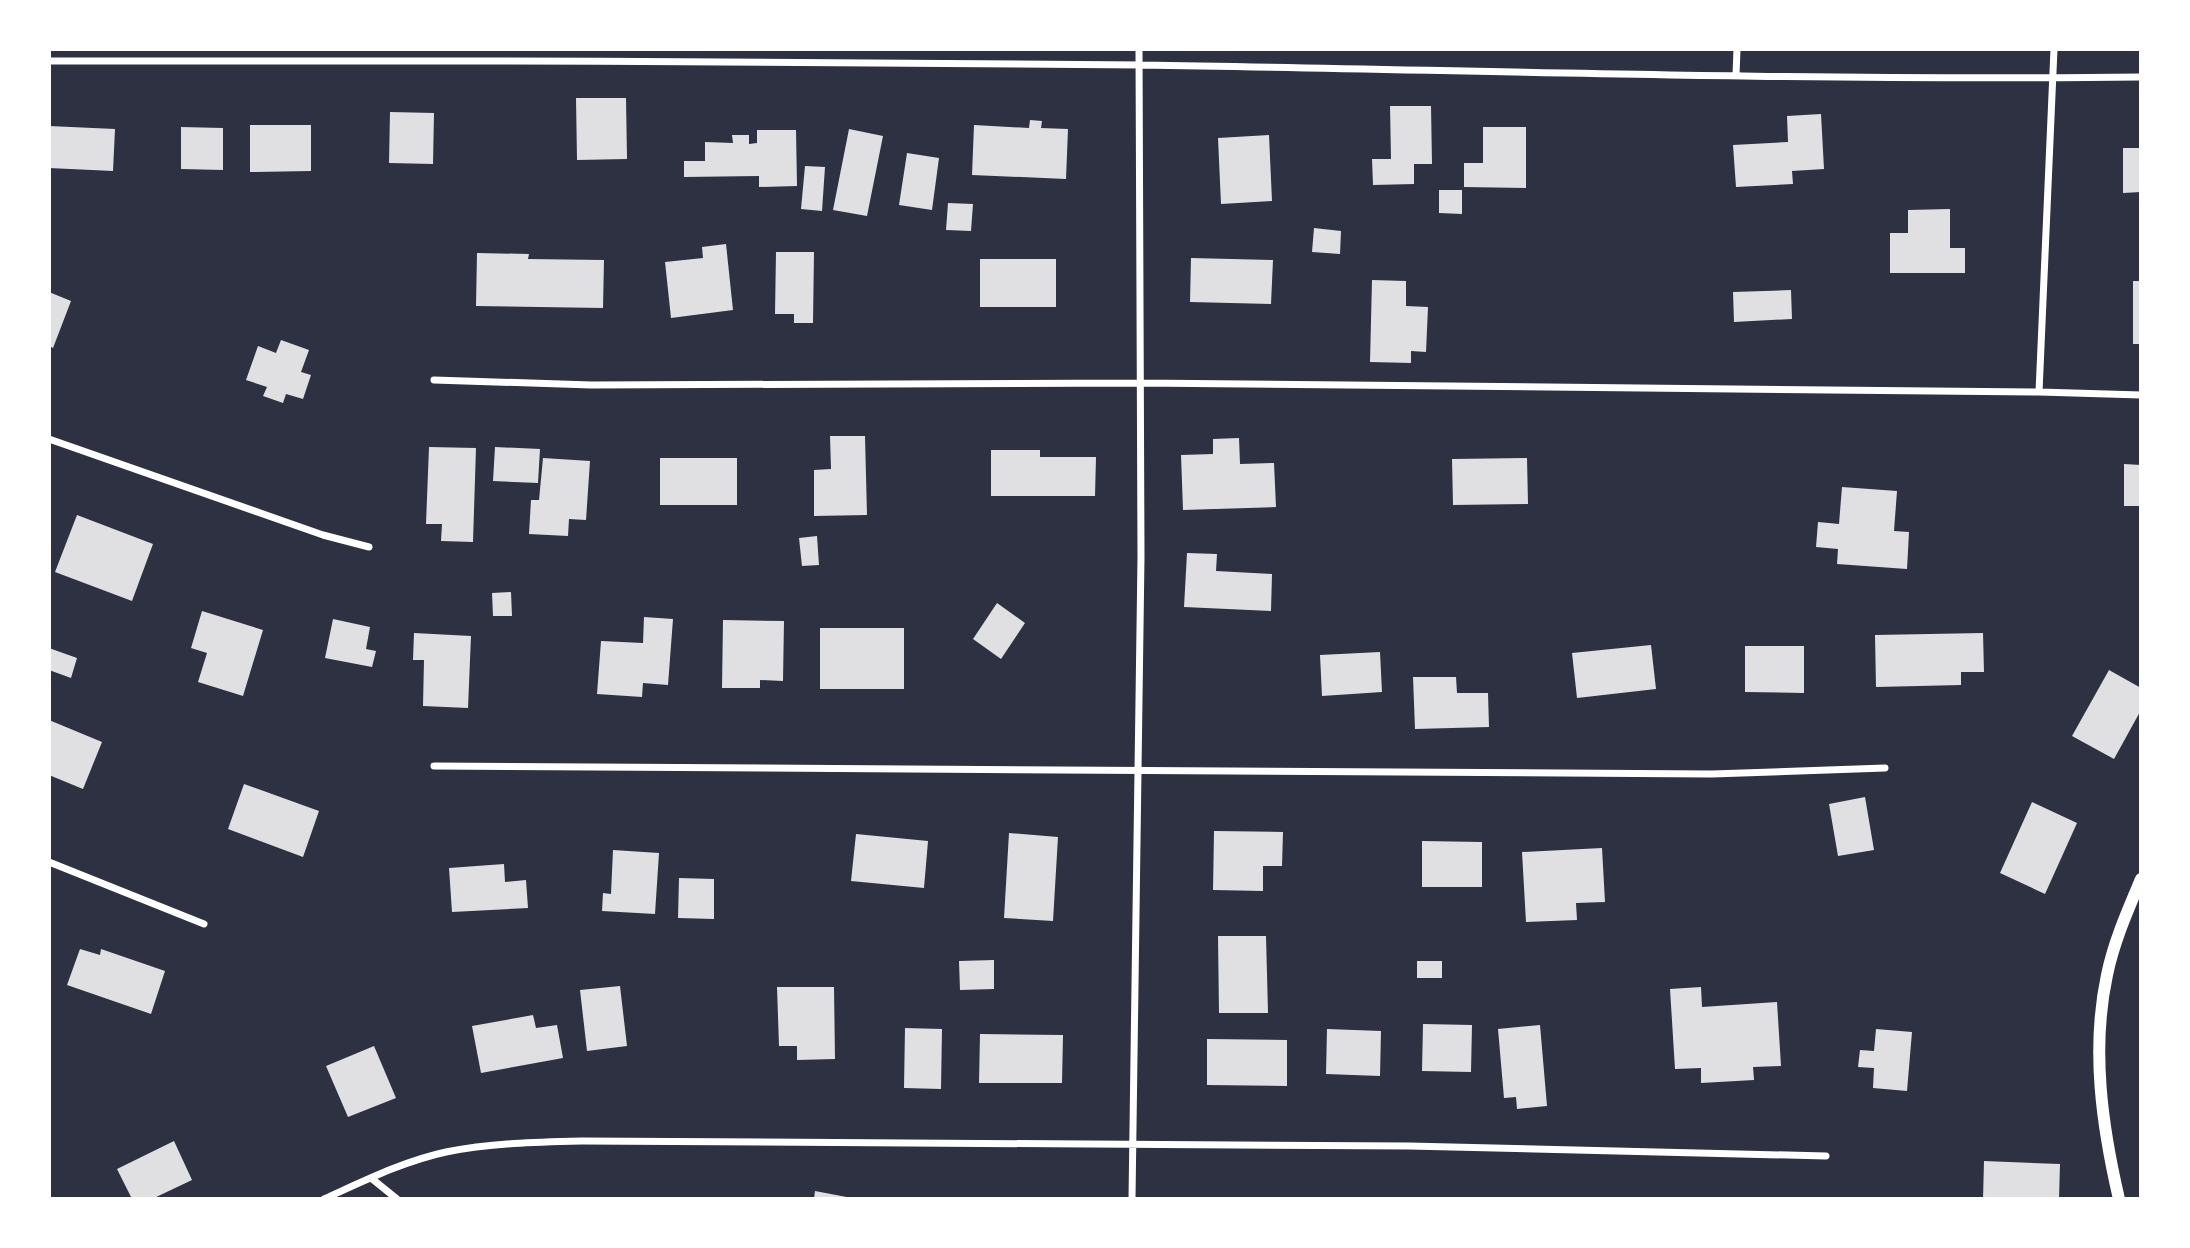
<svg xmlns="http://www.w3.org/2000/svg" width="2190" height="1248" viewBox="0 0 2190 1248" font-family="'Sofia Sans Condensed',sans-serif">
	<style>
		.building { fill: #e0e0e3 }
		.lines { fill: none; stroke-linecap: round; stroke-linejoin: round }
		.minor { stroke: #fff; stroke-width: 7 }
		.tertiary { stroke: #fff; stroke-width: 12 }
	</style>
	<rect width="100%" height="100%" fill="#2d3142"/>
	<path class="building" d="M 576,98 L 626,98 L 627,159 L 577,160 Z
		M 1390,106 L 1431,106 L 1432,164 L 1414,164 L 1414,184 L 1373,185 L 1372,159 L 1391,159 Z
		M 390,112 L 434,113 L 433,164 L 389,163 Z
		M 1821,114 L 1824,169 L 1792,171 L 1793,184 L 1736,187 L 1733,145 L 1788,142 L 1787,116 Z
		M 1030,120 L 1042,121 L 1041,128 L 1068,129 L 1066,179 L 972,175 L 974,125 L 1029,128 Z
		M 250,125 L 311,125 L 311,171 L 250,172 Z
		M 49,126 L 115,129 L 113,171 L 49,168 Z
		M 181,127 L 223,128 L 223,170 L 181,169 Z
		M 1483,127 L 1526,127 L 1526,188 L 1464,187 L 1464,163 L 1483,163 Z
		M 849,129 L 883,136 L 867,216 L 833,210 Z
		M 757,130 L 796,130 L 797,186 L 759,187 L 759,176 L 684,177 L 684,161 L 705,161 L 705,142 L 733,143 L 732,135 L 749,135 L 749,144 L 757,143 Z
		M 1269,135 L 1272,201 L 1221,204 L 1218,138 Z
		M 2123,148 L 2141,148 L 2141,192 L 2123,193 Z
		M 907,153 L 939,158 L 932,210 L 899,205 Z
		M 805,166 L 825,167 L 822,211 L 801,209 Z
		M 1439,190 L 1462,190 L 1462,214 L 1439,213 Z
		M 948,203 L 973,204 L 971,231 L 946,230 Z
		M 1950,209 L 1950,248 L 1965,248 L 1965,273 L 1890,273 L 1890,233 L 1908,233 L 1908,210 Z
		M 1314,228 L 1341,231 L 1340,254 L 1312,252 Z
		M 726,244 L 733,310 L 671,318 L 665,262 L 703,258 L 702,247 Z
		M 776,252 L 814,252 L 813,323 L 794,323 L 794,314 L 775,314 Z
		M 477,253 L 529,254 L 528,259 L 604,260 L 603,308 L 476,306 Z
		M 1191,258 L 1273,260 L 1271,304 L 1190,302 Z
		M 980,259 L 1056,259 L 1056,307 L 980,307 Z
		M 1372,280 L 1406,281 L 1406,306 L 1428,307 L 1426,352 L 1411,351 L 1411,363 L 1370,362 Z
		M 2133,281 L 2141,281 L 2141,344 L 2133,344 Z
		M 1791,290 L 1792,319 L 1734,322 L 1733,292 Z
		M 49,292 L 71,301 L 53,348 L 49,346 Z
		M 281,340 L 309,350 L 301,372 L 311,375 L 303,399 L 286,394 L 283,403 L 263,396 L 267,387 L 246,380 L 258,346 L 276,353 Z
		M 830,436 L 865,436 L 867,515 L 814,516 L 814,470 L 831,469 Z
		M 1239,438 L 1240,464 L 1274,463 L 1276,507 L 1183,510 L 1181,455 L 1213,454 L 1213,439 Z
		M 429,447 L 476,448 L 473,542 L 441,541 L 442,524 L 426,524 Z
		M 495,447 L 540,449 L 538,483 L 493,481 Z
		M 991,450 L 1040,450 L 1040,457 L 1096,457 L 1095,496 L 991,496 Z
		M 543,458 L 590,461 L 586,520 L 569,519 L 568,536 L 529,534 L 531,500 L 539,500 Z
		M 660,458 L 737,458 L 737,505 L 660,505 Z
		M 1527,458 L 1528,504 L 1453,505 L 1452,459 Z
		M 2124,464 L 2141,465 L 2141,506 L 2124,506 Z
		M 1842,487 L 1897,491 L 1894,531 L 1909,532 L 1907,569 L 1837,564 L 1838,549 L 1816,547 L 1818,522 L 1839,524 Z
		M 77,515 L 153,544 L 132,601 L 55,572 Z
		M 817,536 L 819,565 L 802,566 L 799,538 Z
		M 1187,553 L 1217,554 L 1216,571 L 1272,574 L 1271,611 L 1184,607 Z
		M 511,592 L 512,616 L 493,616 L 492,593 Z
		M 997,603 L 1025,623 L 1001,659 L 973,639 Z
		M 202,611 L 263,630 L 243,696 L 198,682 L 207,653 L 191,648 Z
		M 644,617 L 673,619 L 668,685 L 643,683 L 642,697 L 597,694 L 601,641 L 643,643 Z
		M 333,619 L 370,627 L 366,649 L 376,651 L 372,667 L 325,658 Z
		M 723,620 L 784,621 L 783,681 L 760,680 L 760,688 L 722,688 Z
		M 820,628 L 904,628 L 904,689 L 820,689 Z
		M 414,633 L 471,636 L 468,708 L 423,706 L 424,660 L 413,660 Z
		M 1983,633 L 1984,672 L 1961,672 L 1961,685 L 1876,687 L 1875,635 Z
		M 1651,645 L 1656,689 L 1577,698 L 1572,653 Z
		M 1745,646 L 1804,646 L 1804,693 L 1745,692 Z
		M 49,648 L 77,658 L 71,678 L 49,670 Z
		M 1380,652 L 1382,692 L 1322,696 L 1320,655 Z
		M 2109,670 L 2141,688 L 2141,710 L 2114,759 L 2072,736 Z
		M 1413,677 L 1456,677 L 1457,693 L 1488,693 L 1489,727 L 1415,729 Z
		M 49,720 L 102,742 L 83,789 L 49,775 Z
		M 244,784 L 319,811 L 303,857 L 228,829 Z
		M 1865,797 L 1874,850 L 1838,856 L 1829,804 Z
		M 2032,802 L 2077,823 L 2045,894 L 2000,873 Z
		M 1214,831 L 1283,832 L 1282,866 L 1263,866 L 1263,891 L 1213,890 Z
		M 1009,833 L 1058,837 L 1053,921 L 1004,918 Z
		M 856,834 L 928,841 L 924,888 L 851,881 Z
		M 1422,841 L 1482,842 L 1482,887 L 1422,887 Z
		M 1602,848 L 1605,902 L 1576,903 L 1577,920 L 1526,922 L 1522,852 Z
		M 613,850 L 659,853 L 655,914 L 602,911 L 603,893 L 611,894 Z
		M 504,864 L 505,882 L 526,880 L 528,908 L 452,912 L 449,868 Z
		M 679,878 L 714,879 L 714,919 L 678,918 Z
		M 1218,936 L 1266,936 L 1268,1013 L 1219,1013 Z
		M 80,949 L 100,955 L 101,949 L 165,971 L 151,1014 L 67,985 Z
		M 994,960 L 994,989 L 960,990 L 959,961 Z
		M 1417,961 L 1442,961 L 1442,978 L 1417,978 Z
		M 620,986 L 627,1046 L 587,1051 L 580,990 Z
		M 777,987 L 834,987 L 835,1059 L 797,1060 L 797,1046 L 779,1046 Z
		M 1701,987 L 1702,1007 L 1777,1002 L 1781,1066 L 1753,1067 L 1754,1080 L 1701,1083 L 1701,1068 L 1675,1069 L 1670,989 Z
		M 533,1015 L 536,1028 L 557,1025 L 563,1058 L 481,1073 L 472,1026 Z
		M 1423,1024 L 1472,1025 L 1471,1072 L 1422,1071 Z
		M 1540,1025 L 1547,1106 L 1517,1109 L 1516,1097 L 1504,1098 L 1498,1029 Z
		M 905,1028 L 942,1029 L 941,1089 L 904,1088 Z
		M 1327,1029 L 1381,1031 L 1380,1076 L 1326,1074 Z
		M 1876,1029 L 1912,1032 L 1907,1091 L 1873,1088 L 1874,1068 L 1858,1067 L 1860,1050 L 1874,1051 Z
		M 980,1034 L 1063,1035 L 1062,1083 L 979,1083 Z
		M 1207,1039 L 1287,1040 L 1287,1086 L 1207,1085 Z
		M 374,1046 L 396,1098 L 348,1117 L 326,1066 Z
		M 174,1141 L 192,1180 L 152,1199 L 132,1199 L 117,1169 Z
		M 1984,1161 L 2060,1164 L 2059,1199 L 1983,1199 Z
		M 815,1191 L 852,1198 L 852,1199 L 814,1199 Z"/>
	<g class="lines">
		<path class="minor" d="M 49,61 C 413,60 778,61 1142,65 C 1475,70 1808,81 2141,77
			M 1736,75 L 1737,49
			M 434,380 L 591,385 L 1140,383 L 2039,392 L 2141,395
			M 2039,392 L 2054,49
			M 49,439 L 323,535 L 369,547
			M 434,766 L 1712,774 L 1885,768
			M 49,862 L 204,924
			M 371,1178 L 397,1199
			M 324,1199 C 364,1181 404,1161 446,1152 C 491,1143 537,1142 582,1141 L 1409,1146 L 1826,1156
			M 1132,1199 L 1141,557 L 1139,49"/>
		<path class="tertiary" d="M 2119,1199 C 2102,1126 2091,1049 2107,975 C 2114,941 2128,910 2141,879"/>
	</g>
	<rect width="2190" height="1248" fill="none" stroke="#ffffff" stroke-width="102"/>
</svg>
